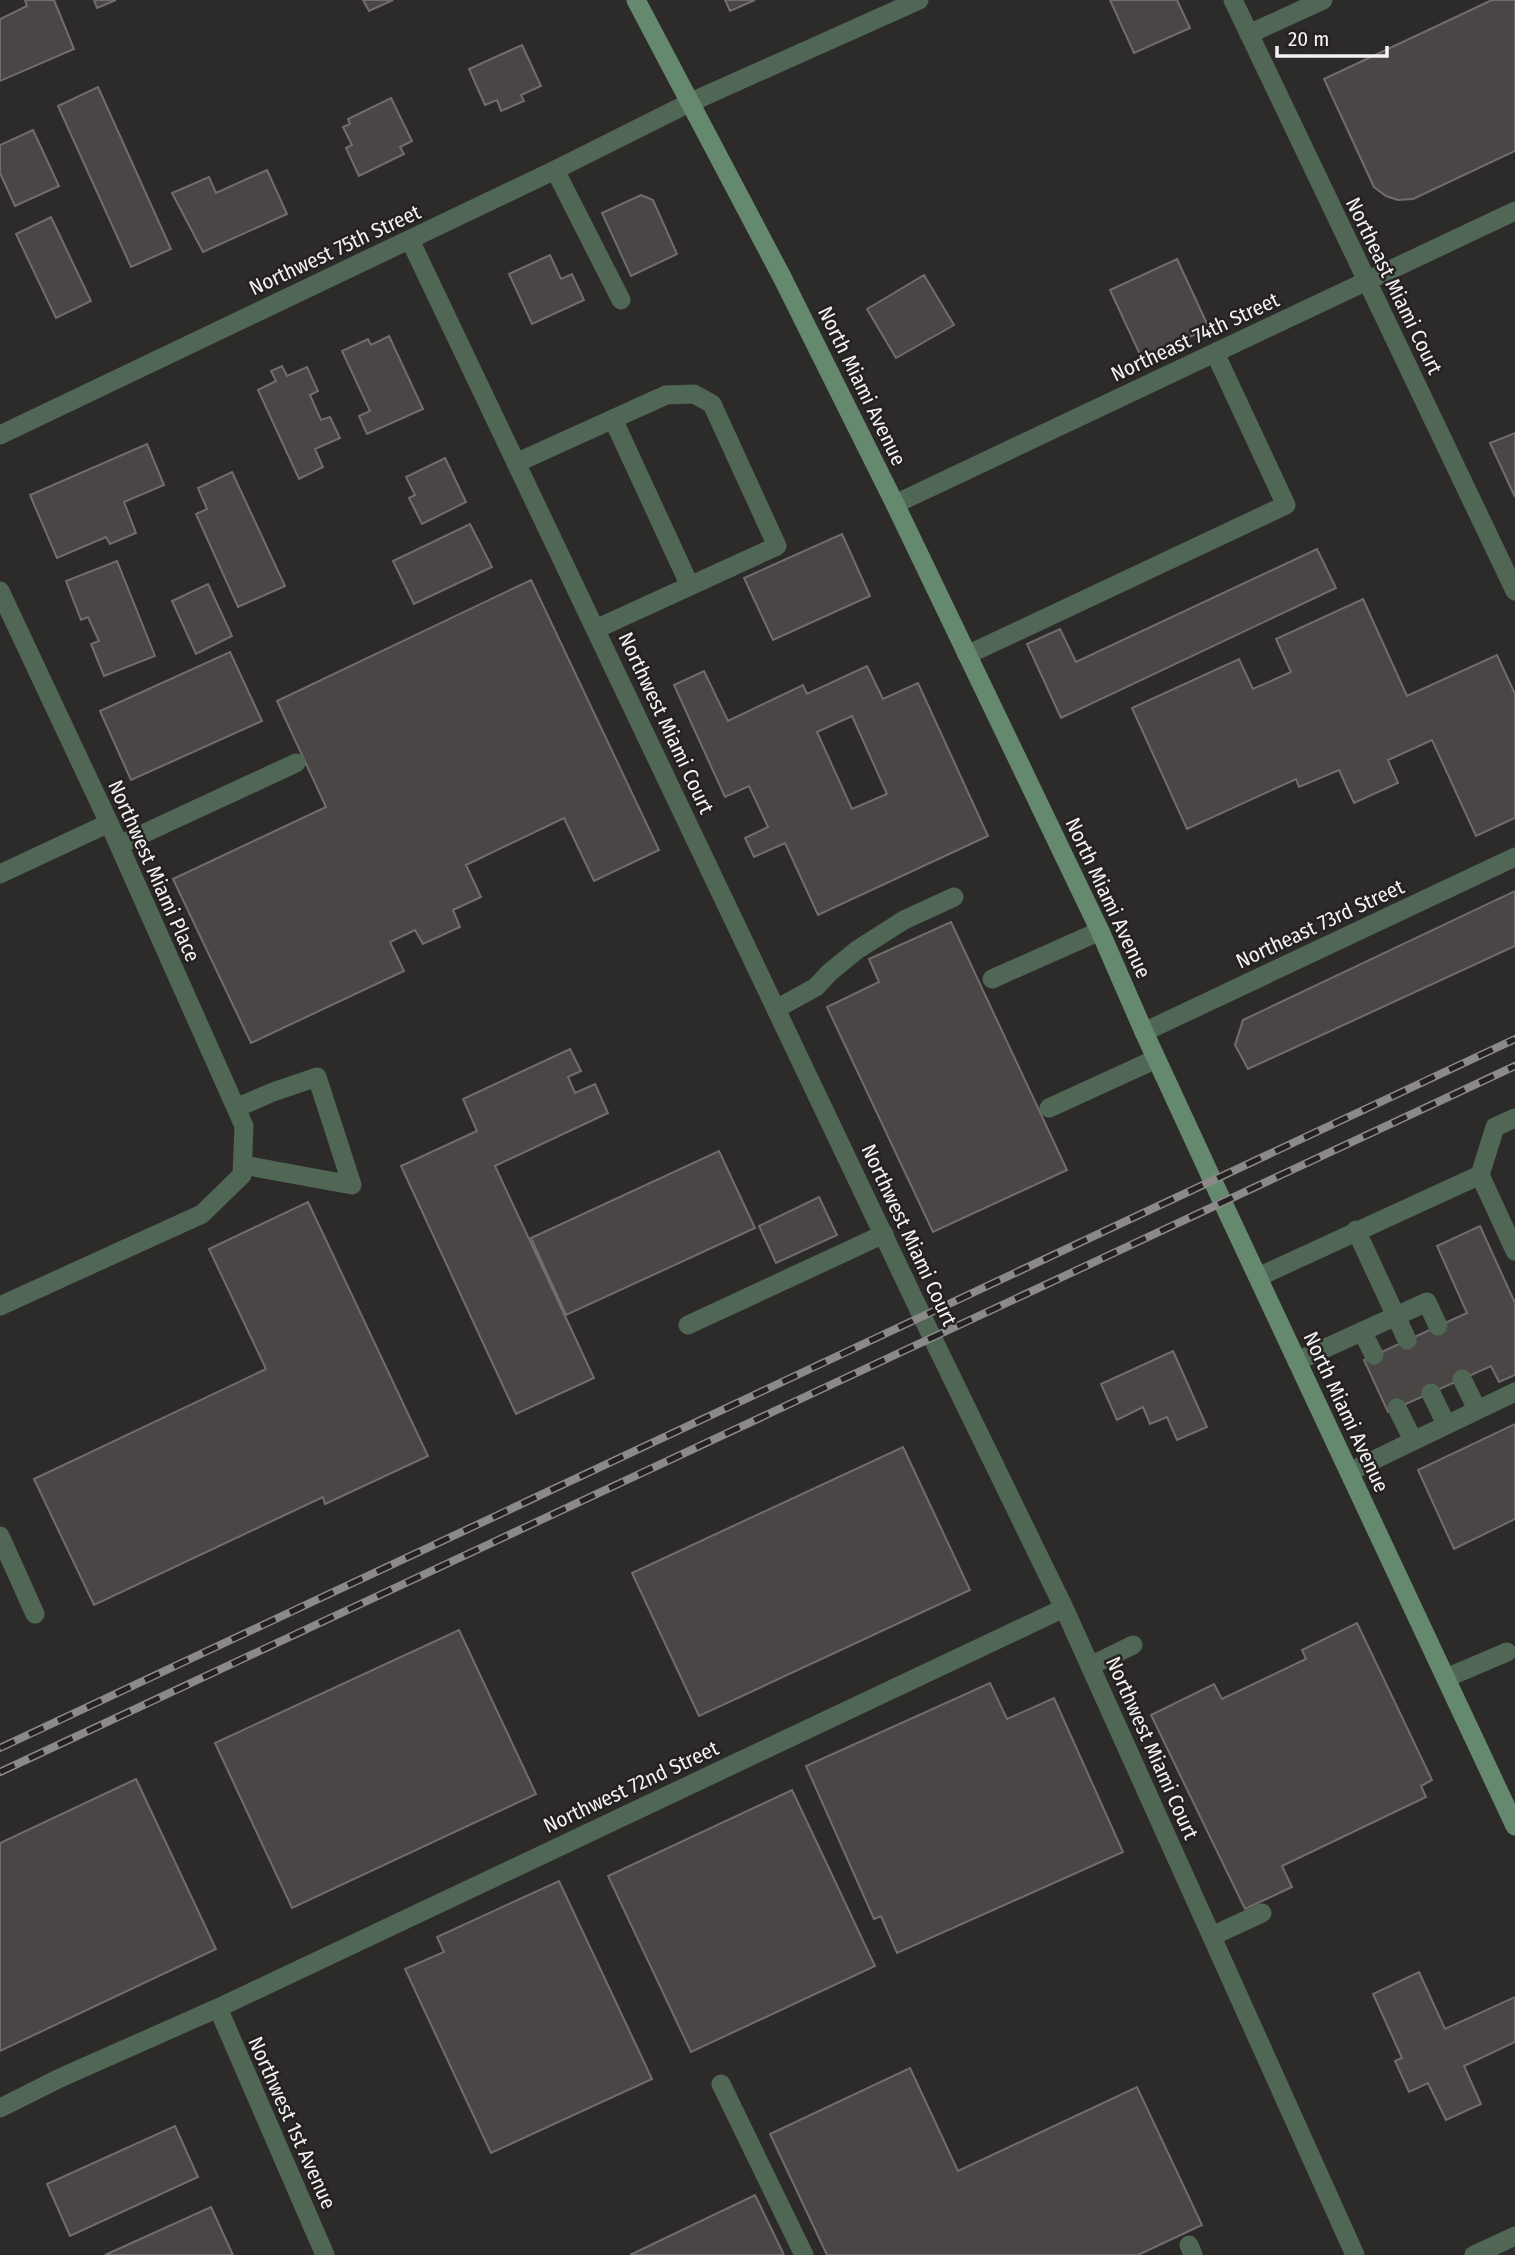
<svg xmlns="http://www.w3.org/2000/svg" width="1515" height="2255" viewBox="0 0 1515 2255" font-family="'Fira Sans Condensed',sans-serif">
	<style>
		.building { fill: #494645; stroke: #706d6c; stroke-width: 2; fill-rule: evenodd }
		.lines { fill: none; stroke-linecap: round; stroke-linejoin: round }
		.service { stroke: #516756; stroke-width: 19 }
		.minor { stroke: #516756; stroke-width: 19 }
		.tertiary { stroke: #516756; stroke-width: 19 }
		.secondary { stroke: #65896e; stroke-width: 19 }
		.rail-casing { stroke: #8b8989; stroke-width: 8 }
		.rail { stroke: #242120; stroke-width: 5; stroke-dasharray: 16; stroke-linecap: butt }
		.labels { text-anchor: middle; stroke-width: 5; stroke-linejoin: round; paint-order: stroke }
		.street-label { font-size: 21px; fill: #f4f2f2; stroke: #242120 }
	</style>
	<rect width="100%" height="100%" fill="#2d2a2a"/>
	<path class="building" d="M 25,0 L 54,0 L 74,49 L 0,81 L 0,19 L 27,6 Z
		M 94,0 L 116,0 L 97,8 Z
		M 363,0 L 393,0 L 369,11 Z
		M 725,0 L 755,0 L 730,11 Z
		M 1110,0 L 1177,0 L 1190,28 L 1134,53 Z
		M 1492,0 L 1515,0 L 1515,151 L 1413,199 L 1398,200 L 1386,196 L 1374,187 L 1324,79 Z
		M 522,45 L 541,86 L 521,95 L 524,101 L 501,111 L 497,100 L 485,105 L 469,69 Z
		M 98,87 L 171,249 L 131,267 L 58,106 Z
		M 391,98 L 412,141 L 400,147 L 404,154 L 359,176 L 346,148 L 352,145 L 343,127 L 350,124 L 348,119 Z
		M 33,130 L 59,186 L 15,206 L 0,173 L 0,145 Z
		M 267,170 L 287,214 L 203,252 L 172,193 L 209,177 L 216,193 Z
		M 641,195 L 653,200 L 677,254 L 631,276 L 602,213 Z
		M 51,217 L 91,301 L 56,318 L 16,234 Z
		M 550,255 L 561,279 L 572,274 L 584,300 L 532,324 L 509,274 Z
		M 1177,259 L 1209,328 L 1142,359 L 1110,290 Z
		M 924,275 L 954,325 L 896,358 L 867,309 Z
		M 389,336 L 423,409 L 367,434 L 359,416 L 370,411 L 342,351 L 368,339 L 371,345 Z
		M 282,366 L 287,376 L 307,367 L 318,391 L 310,395 L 321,420 L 330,417 L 340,438 L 315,449 L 323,467 L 299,479 L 258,390 L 276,381 L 271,371 Z
		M 1515,433 L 1515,497 L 1490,443 Z
		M 147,444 L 164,485 L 124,502 L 136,533 L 110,544 L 106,537 L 57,558 L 30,495 Z
		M 445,458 L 466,502 L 422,524 L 409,498 L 415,495 L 406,477 Z
		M 232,472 L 285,586 L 238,607 L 196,514 L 207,509 L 198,488 Z
		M 470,524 L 492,567 L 414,604 L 393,561 Z
		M 842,534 L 870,596 L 773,640 L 744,578 Z
		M 1317,549 L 1336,588 L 1061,718 L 1027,644 L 1060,629 L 1076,662 Z
		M 117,561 L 155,656 L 104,676 L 91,644 L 99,641 L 88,617 L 81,620 L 66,581 Z
		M 531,580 L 659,850 L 594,881 L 564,818 L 466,865 L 481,897 L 453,910 L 460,927 L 423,944 L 415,930 L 390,942 L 404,971 L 251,1043 L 173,879 L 326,807 L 277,701 Z
		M 208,584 L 232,636 L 196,654 L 172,601 Z
		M 1363,599 L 1407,696 L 1497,655 L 1515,694 L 1515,818 L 1476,836 L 1432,740 L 1388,760 L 1398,783 L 1354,803 L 1339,770 L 1299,787 L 1296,779 L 1187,829 L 1132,708 L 1239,659 L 1253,689 L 1291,672 L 1276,639 Z
		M 230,652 L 262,721 L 131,780 L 100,711 Z
		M 867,666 L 883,699 L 918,683 L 988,836 L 818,915 L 785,843 L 754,857 L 745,838 L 768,827 L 749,786 L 725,797 L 674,685 L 704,671 L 728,721 L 803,685 L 807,694 ZM 852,716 L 887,794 L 852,809 L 817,732 Z
		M 1515,891 L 1515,946 L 1248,1069 L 1235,1045 L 1243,1020 Z
		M 951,922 L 1067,1170 L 933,1232 L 827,1007 L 879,982 L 869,959 Z
		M 570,1049 L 581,1071 L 568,1077 L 575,1093 L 595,1084 L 608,1113 L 495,1166 L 594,1378 L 516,1414 L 401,1166 L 477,1131 L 463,1099 Z
		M 719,1151 L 755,1228 L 566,1315 L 531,1238 Z
		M 819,1197 L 837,1235 L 776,1263 L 759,1226 Z
		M 308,1202 L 428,1456 L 325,1504 L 323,1497 L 94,1605 L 34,1479 L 266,1369 L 209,1249 Z
		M 1480,1226 L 1515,1303 L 1515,1375 L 1499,1382 L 1491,1366 L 1388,1412 L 1364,1360 L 1467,1313 L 1437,1246 Z
		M 1173,1351 L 1207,1427 L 1177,1440 L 1167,1417 L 1150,1424 L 1143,1407 L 1117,1420 L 1101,1384 Z
		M 1515,1424 L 1515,1519 L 1454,1549 L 1418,1470 Z
		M 903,1447 L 970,1590 L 699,1716 L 632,1573 Z
		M 1357,1623 L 1432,1780 L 1421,1786 L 1426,1797 L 1282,1866 L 1292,1887 L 1245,1909 L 1151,1715 L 1214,1684 L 1222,1699 L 1306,1659 L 1302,1650 Z
		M 459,1630 L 536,1794 L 292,1908 L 215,1743 Z
		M 990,1683 L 1007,1719 L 1054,1698 L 1123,1852 L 897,1953 L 881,1916 L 874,1919 L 806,1766 Z
		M 136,1779 L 216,1949 L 0,2051 L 0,1843 Z
		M 792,1790 L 875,1966 L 691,2052 L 608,1876 Z
		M 559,1881 L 652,2079 L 491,2153 L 405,1969 L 444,1952 L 437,1937 Z
		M 1419,1972 L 1445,2029 L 1515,1997 L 1515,2042 L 1464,2066 L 1481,2104 L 1446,2120 L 1428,2083 L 1409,2092 L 1395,2061 L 1402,2058 L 1373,1994 Z
		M 910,2068 L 958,2171 L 1137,2087 L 1202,2225 L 1138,2255 L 827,2255 L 770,2134 Z
		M 175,2126 L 198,2177 L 70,2236 L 47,2184 Z
		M 755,2195 L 784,2255 L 630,2255 Z
		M 211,2207 L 233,2255 L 105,2255 Z"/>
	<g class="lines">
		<path class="service" d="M 1249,34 L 1323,0
			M 555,170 L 621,300
			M 613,419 L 690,586
			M 516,463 L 666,395 L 694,394 L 712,404 L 777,546 L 596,629
			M 967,655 L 1286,505 L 1215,353
			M 119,845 L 296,763
			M 992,979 L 1100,931
			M 776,1009 L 816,987 L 830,972 L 857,950 L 904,920 L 954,897
			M 236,1108 L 273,1092 L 317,1077 L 352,1185 L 243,1165
			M 1049,1108 L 1156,1059
			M 1480,1175 L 1495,1127 L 1515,1118
			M 1356,1230 L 1407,1340
			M 1258,1277 L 1480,1175 L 1515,1251
			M 688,1325 L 884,1234
			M 1362,1331 L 1374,1355
			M 1297,1361 L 1427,1302 L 1438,1326
			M 1462,1379 L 1477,1409
			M 1431,1393 L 1446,1424
			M 1397,1408 L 1413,1440
			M 1349,1472 L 1515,1392
			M 0,1536 L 35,1614
			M 1090,1666 L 1133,1645
			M 1446,1678 L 1507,1652
			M 1212,1936 L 1262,1913
			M 721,2084 L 804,2255
			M 0,2108 L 60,2078 L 218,2008
			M 1189,2245 L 1193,2255"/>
		<path class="minor" d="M 1233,0 L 1515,591
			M 410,240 L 932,1337 L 1064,1608 L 1355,2255
			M 895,504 L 1515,211
			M 0,591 L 109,823 L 244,1126 L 242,1175 L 202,1214 L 0,1306
			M 0,874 L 109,823
			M 1144,1032 L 1515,857
			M 325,2255 L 218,2008 L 1064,1608"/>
		<path class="tertiary" d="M 0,435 L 555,170 L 689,103 L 919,0
			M 1474,2255 L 1515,2236"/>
		<path class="secondary" d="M 636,0 L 783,279 L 895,504 L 1100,931 L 1144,1032 L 1223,1203 L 1515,1826"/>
		<defs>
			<path id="rail" d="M 0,1748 L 1515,1039
				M 0,1772 L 1515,1066"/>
		</defs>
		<use href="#rail" class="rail-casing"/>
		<use href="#rail" class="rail"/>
	</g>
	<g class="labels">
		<g class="street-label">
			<text transform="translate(335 250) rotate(-25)" y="7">Northwest 75th Street</text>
			<text transform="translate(1394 286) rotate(64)" y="7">Northeast Miami Court</text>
			<text transform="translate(1195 337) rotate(-25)" y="7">Northeast 74th Street</text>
			<text transform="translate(862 386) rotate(64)" y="7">North Miami Avenue</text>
			<text transform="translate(666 723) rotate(65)" y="7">Northwest Miami Court</text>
			<text transform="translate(154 871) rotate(66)" y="7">Northwest Miami Place</text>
			<text transform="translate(1108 898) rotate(65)" y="7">North Miami Avenue</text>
			<text transform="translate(1320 924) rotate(-25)" y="7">Northeast 73rd Street</text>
			<text transform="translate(909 1235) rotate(65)" y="7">Northwest Miami Court</text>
			<text transform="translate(1346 1412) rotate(65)" y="7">North Miami Avenue</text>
			<text transform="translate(1152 1748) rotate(66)" y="7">Northwest Miami Court</text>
			<text transform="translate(631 1787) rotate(-25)" y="7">Northwest 72nd Street</text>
			<text transform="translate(292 2123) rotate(66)" y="7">Northwest 1st Avenue</text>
		</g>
	</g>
	<path d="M1277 46v10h110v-10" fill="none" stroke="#f4f2f2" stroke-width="3.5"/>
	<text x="1288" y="46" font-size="21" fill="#f4f2f2" stroke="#242120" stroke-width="5" paint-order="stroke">20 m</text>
</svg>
